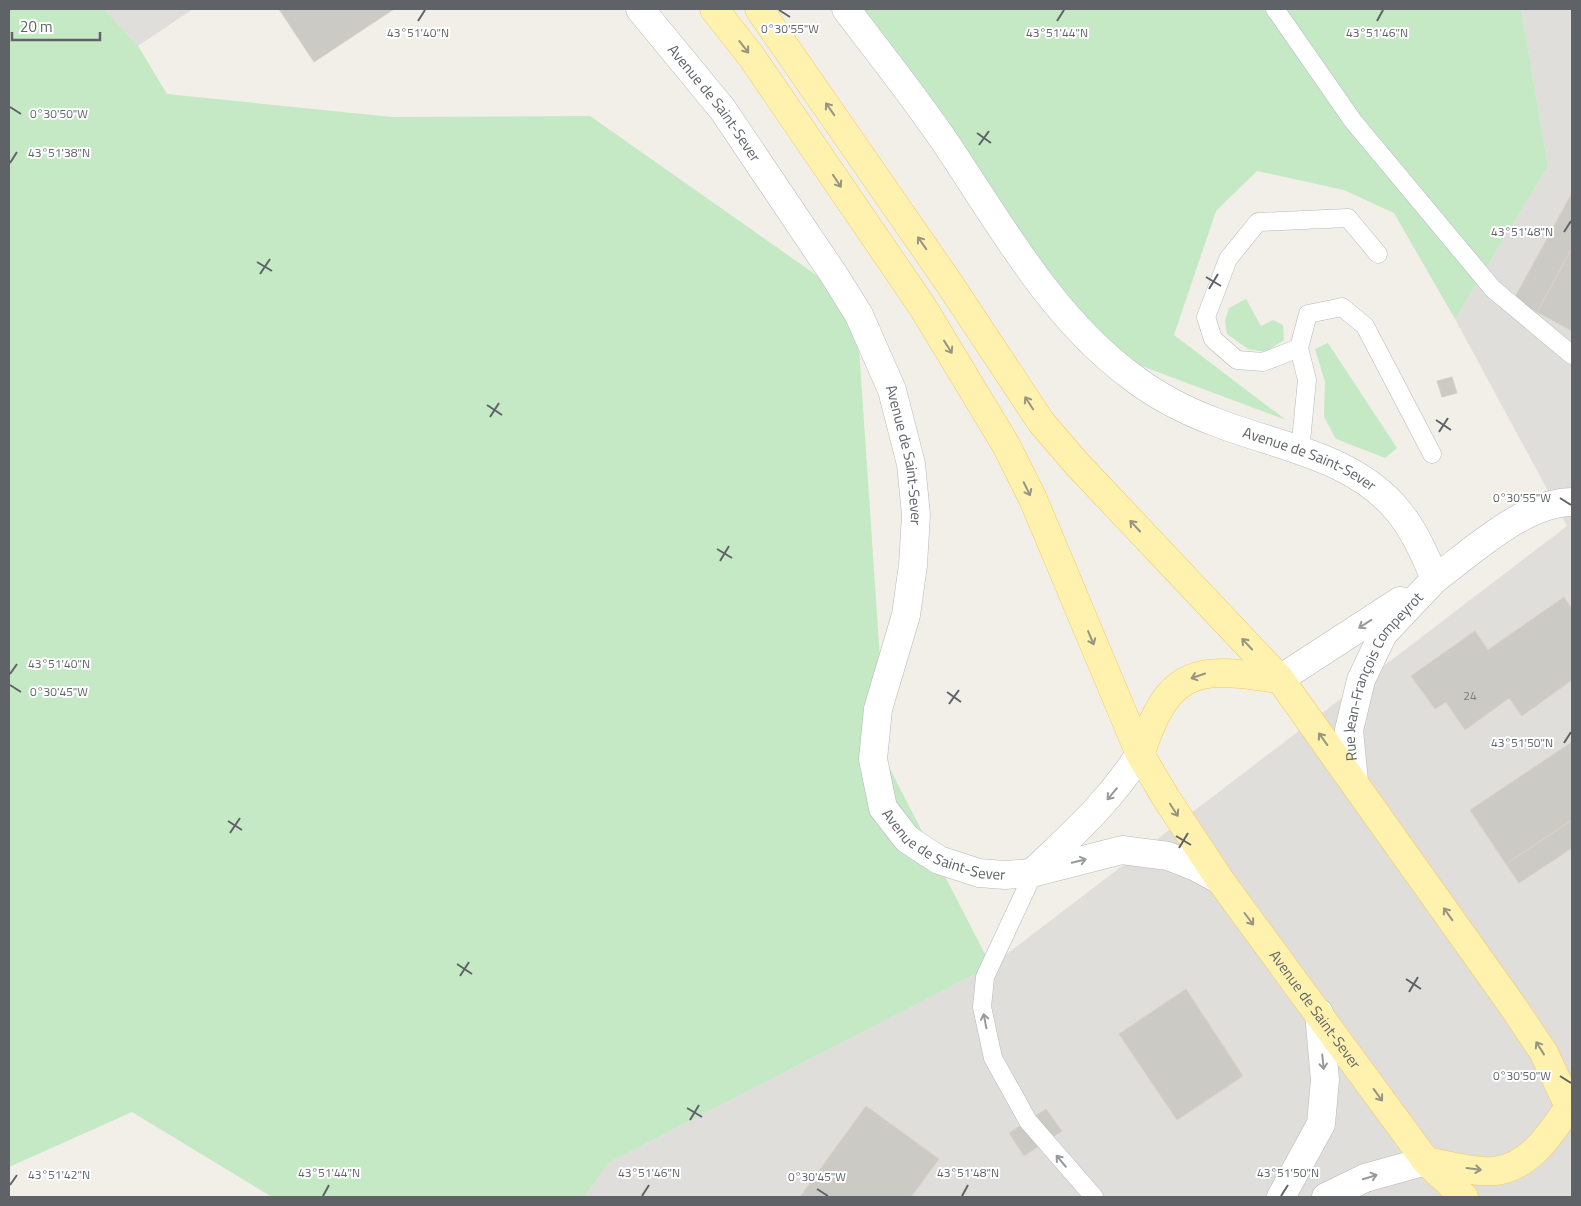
<svg xmlns="http://www.w3.org/2000/svg" width="1581" height="1206" viewBox="0 0 1581 1206" font-family="'Titillium Web',sans-serif">
	<style>
		.industrial { fill: #e0deda }
		.green { fill: #c5e8c5 }
		.building { fill: #cccac5; stroke: #d6d1c6 }
		.lines { fill: none; stroke-linecap: round; stroke-linejoin: round }
		.lane-casing { stroke: #b5b8bc; stroke-width: 19 }
		.street-casing { stroke: #b5b8bc; stroke-width: 29 }
		.secondary-casing { stroke: #b6babf; stroke-width: 29 }
		.primary-casing { stroke: #f2c960; stroke-width: 29 }
		.lane { stroke: #fff; stroke-width: 18 }
		.street { stroke: #fff; stroke-width: 28 }
		.secondary { stroke: #fff; stroke-width: 28 }
		.primary { stroke: #fff2af; stroke-width: 28 }
		.oneway { stroke: #979581 }
		.oneway2 { stroke: #979a9d }
		.ticks { fill: none; stroke: #5f6368; stroke-width: 2 }
		.labels { text-anchor: middle; stroke-width: 4; stroke-linejoin: round; paint-order: stroke }
		.number-label { font-size: 12px; fill: #7a7d7f }
		.street-label { font-size: 15px; fill: #5f6368; stroke: #fff }
		.ticks-label { font-size: 12px; text-anchor: middle; fill: #5f6368; stroke: #fff; stroke-width: 4; stroke-linejoin: round; paint-order: stroke }
	</style>
	<rect width="100%" height="100%" fill="#f1efe8"/>
	<path class="industrial" d="M 104,9 L 193,9 L 138,46 Z
		M 1521,9 L 1572,9 L 1572,1197 L 585,1197 L 608,1163 L 991,966 L 1567,526 L 1455,319 L 1548,166 Z"/>
	<path class="green" d="M 9,9 L 104,9 L 138,46 L 167,94 L 392,117 L 590,116 L 856,303 L 887,763 L 991,966 L 608,1163 L 585,1197 L 272,1197 L 132,1112 L 9,1167 Z
		M 839,9 L 1521,9 L 1548,166 L 1455,319 L 1394,213 L 1344,190 L 1257,171 L 1216,211 L 1174,335 L 1286,420 L 1096,349 Z
		M 1246,299 L 1261,326 L 1273,320 L 1283,325 L 1284,340 L 1265,352 L 1248,349 L 1227,334 L 1225,321 L 1229,308 Z
		M 1328,343 L 1397,448 L 1385,458 L 1336,439 L 1324,417 L 1325,382 L 1315,349 Z"/>
	<path class="building" d="M 279,9 L 394,9 L 314,62 Z
		M 1572,193 L 1572,248 L 1537,312 L 1514,299 Z
		M 1572,248 L 1572,331 L 1537,312 Z
		M 1452,377 L 1457,393 L 1442,397 L 1437,381 Z
		M 1564,597 L 1572,609 L 1572,680 L 1522,716 L 1509,698 L 1465,730 L 1446,702 L 1435,709 L 1411,676 L 1475,631 L 1488,650 Z
		M 1572,742 L 1572,820 L 1506,864 L 1470,810 Z
		M 1572,820 L 1572,848 L 1519,883 L 1506,864 Z
		M 1186,989 L 1243,1076 L 1177,1120 L 1119,1034 Z
		M 866,1106 L 939,1159 L 914,1193 L 911,1197 L 800,1197 Z
		M 1046,1109 L 1062,1131 L 1024,1156 L 1009,1133 Z"/>
	<g class="lines">
		<defs>
			<path id="lane" d="M 1275,9 L 1353,121 L 1493,289 L 1572,355
				M 1299,348 L 1263,362 L 1237,360 L 1213,339 L 1206,317 L 1228,259 L 1258,222 L 1348,218 L 1378,254
				M 1300,451 L 1307,380 L 1299,348 L 1308,314 L 1342,307 L 1365,326 L 1432,454
				M 1032,873 L 1027,887 L 985,977 L 982,1007 L 993,1058 L 1028,1121 L 1094,1197"/>
			<g id="street">
				<path id="s1" d="M 640,9 L 723,110 L 836,278 L 859,315 L 892,390 L 911,464 L 916,515 L 913,565 L 906,615 L 878,709 L 873,759 L 883,808 L 907,839 L 939,860 L 979,873 L 1005,875 L 1032,873 L 1122,850 L 1168,856 L 1196,867 L 1220,880"/>
				<path d="M 1435,579 C 1473,551 1525,502 1572,502"/>
				<path d="M 1033,872 C 1075,832 1108,803 1140,754"/>
				<path d="M 1281,1197 L 1321,1124 L 1325,1080 L 1319,1013"/>
				<path d="M 1326,1197 L 1365,1178 L 1426,1161"/>
			</g>
			<g id="secondary">
				<path id="s2" d="M 846,9 C 880,54 916,99 947,145 C 1002,227 1052,318 1132,377 C 1158,397 1188,412 1218,423 C 1280,447 1355,457 1399,512 C 1415,532 1425,555 1435,579"/>
				<path d="M 1280,679 L 1400,601"/>
				<path id="s3" d="M 1354,782 L 1349,730 L 1361,680 L 1383,634 L 1435,579"/>
			</g>
			<g id="primary">
				<path id="s4" d="M 714,9 L 751,56 L 922,306 L 1006,445 L 1033,499 L 1140,754 L 1166,798 L 1220,880 L 1426,1161 L 1464,1197"/>
				<path d="M 759,9 L 949,283 L 1041,422 L 1077,464 L 1280,679 L 1514,1008 L 1544,1053 L 1572,1113"/>
				<path d="M 1140,754 C 1146,739 1151,722 1160,708 C 1187,659 1234,674 1280,679"/>
				<path d="M 1426,1161 C 1448,1165 1474,1173 1495,1171 C 1530,1167 1551,1133 1569,1107"/>
			</g>
		</defs>
		<use href="#lane" class="lane-casing"/>
		<use href="#street" class="street-casing"/>
		<use href="#secondary" class="secondary-casing"/>
		<use href="#primary" class="primary-casing"/>
		<use href="#lane" class="lane"/>
		<use href="#street" class="street"/>
		<use href="#secondary" class="secondary"/>
		<use href="#primary" class="primary"/>
	</g>
	<defs><path id="oneway-shaft" d="M-6 0H5M1.5-3L5.5 0L1.5 3" fill="none" stroke-width="1.6" stroke-linecap="round" stroke-linejoin="round" transform="scale(1.25)"/></defs>
	<g class="oneway">
		<use href="#oneway-shaft" transform="translate(744 47) rotate(52)"/>
		<use href="#oneway-shaft" transform="translate(830 109) rotate(-125)"/>
		<use href="#oneway-shaft" transform="translate(837 181) rotate(56)"/>
		<use href="#oneway-shaft" transform="translate(922 243) rotate(-125)"/>
		<use href="#oneway-shaft" transform="translate(948 347) rotate(58)"/>
		<use href="#oneway-shaft" transform="translate(1029 403) rotate(-123)"/>
		<use href="#oneway-shaft" transform="translate(1027 489) rotate(64)"/>
		<use href="#oneway-shaft" transform="translate(1135 526) rotate(-133)"/>
		<use href="#oneway-shaft" transform="translate(1091 638) rotate(67)"/>
		<use href="#oneway-shaft" transform="translate(1247 644) rotate(-133)"/>
		<use href="#oneway-shaft" transform="translate(1198 676) rotate(161)"/>
		<use href="#oneway-shaft" transform="translate(1323 739) rotate(-126)"/>
		<use href="#oneway-shaft" transform="translate(1174 810) rotate(57)"/>
		<use href="#oneway-shaft" transform="translate(1448 914) rotate(-125)"/>
		<use href="#oneway-shaft" transform="translate(1249 919) rotate(53)"/>
		<use href="#oneway-shaft" transform="translate(1540 1048) rotate(-122)"/>
		<use href="#oneway-shaft" transform="translate(1378 1095) rotate(54)"/>
		<use href="#oneway-shaft" transform="translate(1474 1169) rotate(7)"/>
	</g>
	<g class="oneway2">
		<use href="#oneway-shaft" transform="translate(1365 624) rotate(147)"/>
		<use href="#oneway-shaft" transform="translate(1112 794) rotate(130)"/>
		<use href="#oneway-shaft" transform="translate(1079 861) rotate(-14)"/>
		<use href="#oneway-shaft" transform="translate(985 1021) rotate(-101)"/>
		<use href="#oneway-shaft" transform="translate(1323 1062) rotate(84)"/>
		<use href="#oneway-shaft" transform="translate(1061 1161) rotate(-130)"/>
		<use href="#oneway-shaft" transform="translate(1370 1177) rotate(-17)"/>
	</g>
	<path class="ticks" d="M 779,10 L 790,17M 418,21 L 425,10M 1057,21 L 1064,10M 1377,21 L 1383,10M 10,107 L 21,114M 977,133 L 991,143M 979,145 L 989,131M 10,163 L 17,152M 1564,232 L 1571,221M 257,262 L 272,271M 260,274 L 270,259M 1206,277 L 1221,286M 1209,289 L 1218,274M 487,405 L 502,415M 490,417 L 499,403M 1436,420 L 1451,430M 1439,432 L 1448,418M 1560,498 L 1571,505M 717,549 L 732,558M 720,561 L 729,546M 10,674 L 17,664M 10,685 L 21,692M 947,692 L 961,702M 949,704 L 959,690M 1564,743 L 1571,732M 228,821 L 242,830M 230,833 L 240,818M 1176,836 L 1191,845M 1179,848 L 1188,833M 457,964 L 472,974M 460,976 L 469,962M 1406,979 L 1421,989M 1409,992 L 1418,977M 1560,1076 L 1571,1083M 687,1108 L 702,1117M 690,1120 L 699,1105M 10,1185 L 17,1175M 817,1189 L 828,1196M 323,1196 L 329,1185M 642,1196 L 649,1185M 962,1196 L 968,1185M 1281,1196 L 1288,1185"/>
	<g class="labels">
		<g class="number-label">
			<text x="1470" y="700">24</text>
		</g>
		<g class="street-label">
			<text dy="5" stroke="none"><textPath href="#s1" startOffset="120">Avenue de Saint-Sever</textPath></text>
			<text dy="5" stroke="none"><textPath href="#s1" startOffset="525">Avenue de Saint-Sever</textPath></text>
			<text dy="5" stroke="none"><textPath href="#s2" startOffset="664">Avenue de Saint-Sever</textPath></text>
			<text dy="5" stroke="none"><textPath href="#s3" startOffset="115">Rue Jean-François Compeyrot</textPath></text>
			<text dy="5" stroke="none"><textPath href="#s1" startOffset="960">Avenue de Saint-Sever</textPath></text>
			<text dy="5" stroke="none"><textPath href="#s4" startOffset="1172">Avenue de Saint-Sever</textPath></text>
		</g>
	</g>
	<g class="ticks-label">
		<text x="790" y="33">0°30'55"W</text>
		<text x="418" y="37">43°51'40"N</text>
		<text x="1057" y="37">43°51'44"N</text>
		<text x="1377" y="37">43°51'46"N</text>
		<text x="59" y="118">0°30'50"W</text>
		<text x="59" y="157">43°51'38"N</text>
		<text x="1522" y="236">43°51'48"N</text>
		<text x="1522" y="502">0°30'55"W</text>
		<text x="59" y="668">43°51'40"N</text>
		<text x="59" y="696">0°30'45"W</text>
		<text x="1522" y="747">43°51'50"N</text>
		<text x="1522" y="1080">0°30'50"W</text>
		<text x="329" y="1177">43°51'44"N</text>
		<text x="649" y="1177">43°51'46"N</text>
		<text x="968" y="1177">43°51'48"N</text>
		<text x="1288" y="1177">43°51'50"N</text>
		<text x="59" y="1179">43°51'42"N</text>
		<text x="817" y="1181">0°30'45"W</text>
	</g>
	<rect width="1581" height="1206" fill="none" stroke="#5f6368" stroke-width="20"/>
	<path d="M12 32v8h88v-8" fill="none" stroke="#5f6368" stroke-width="2.5"/>
	<text x="20" y="32" font-size="15" fill="#5f6368" stroke="#ffffff" stroke-width="4" paint-order="stroke">20 m</text>
</svg>
